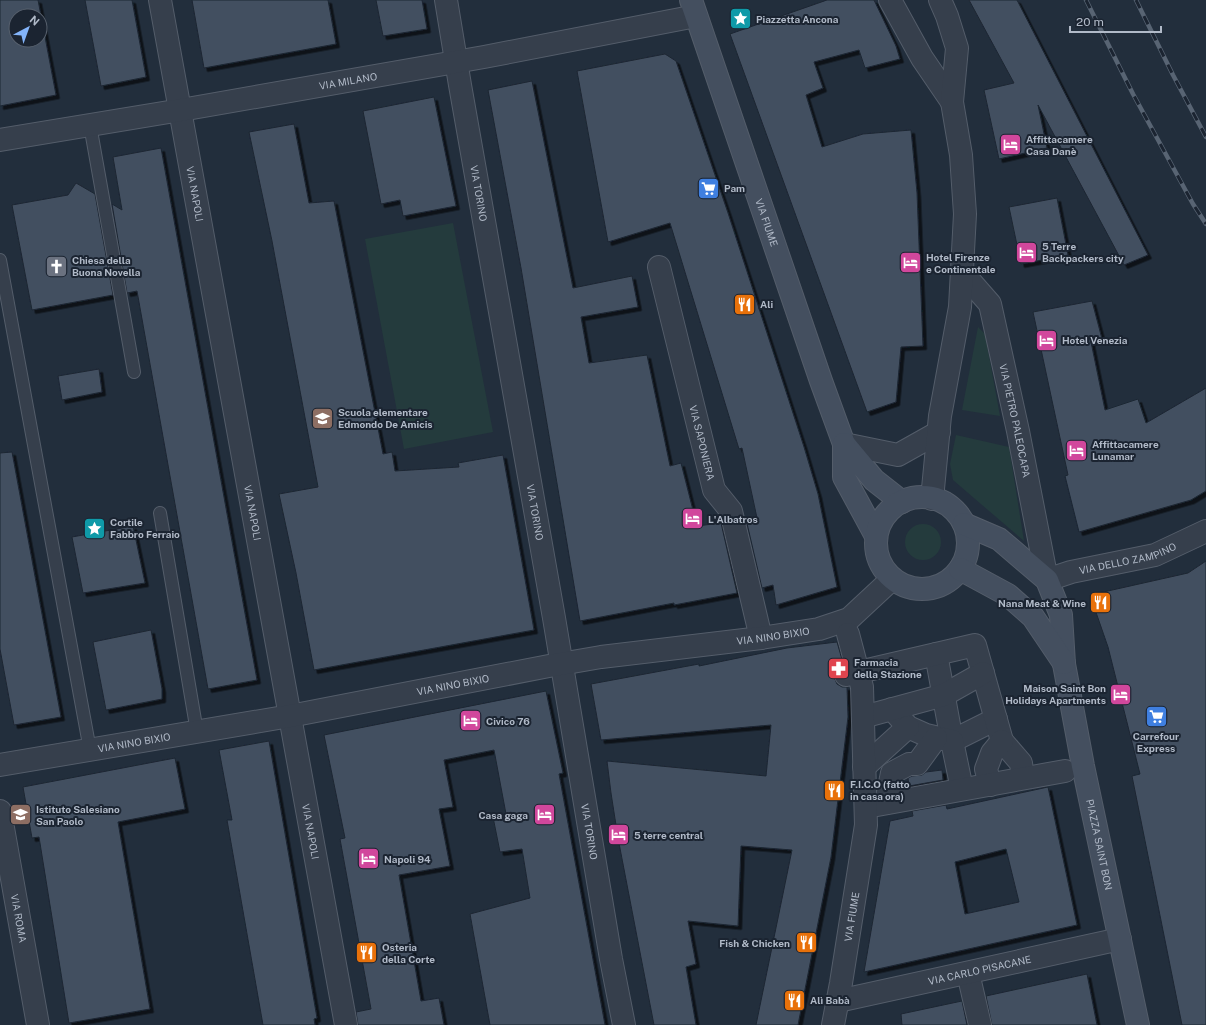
<svg xmlns="http://www.w3.org/2000/svg" width="1206" height="1025" viewBox="0 0 1206 1025" font-family="'Public Sans',sans-serif">
	<style>
		.green { fill: #243b3d }
		.building { fill: #435060; stroke: #1d2633; fill-rule: evenodd; filter: url(#shadow) }
		.lines { fill: none; stroke-linecap: round; stroke-linejoin: round }
		.lane-casing { stroke: #545d6a; stroke-width: 14 }
		.street-casing { stroke: #545d6a; stroke-width: 24 }
		.secondary-casing { stroke: #545d6a; stroke-width: 24 }
		.lane { stroke: #363f4c; stroke-width: 12 }
		.street { stroke: #363f4c; stroke-width: 22 }
		.secondary { stroke: #444f5f; stroke-width: 22 }
		.rail-casing { stroke: #586473; stroke-width: 4.5 }
		.rail { stroke: #1b2431; stroke-width: 3; stroke-dasharray: 9; stroke-linecap: butt }
		.labels { text-anchor: middle; stroke-width: 4; stroke-linejoin: round; paint-order: stroke }
		.poi-label { font-size: 10px; font-weight: bold; fill: #b1bac8; stroke: #1b2431; text-anchor: start }
		.street-label { font-size: 10px; fill: #b1bac8; stroke: #1b2431 }
	</style>
	<defs>
		<filter id="shadow"><feDropShadow dx="3.5" dy="3.5" stdDeviation="0" flood-color="#0009"/></filter>
	</defs>
	<rect width="100%" height="100%" fill="#222e3c"/>
	<path class="green" d="M 453,223 L 493,432 L 404,449 L 365,239 Z
		M 978,327 L 985,334 L 1000,416 L 962,410 Z
		M 956,435 L 1009,447 L 1024,541 L 953,480 L 950,464 Z
		M905 542a18 18 0 1 1 36 0a18 18 0 1 1-36 0Z"/>
	<path class="building" d="M 0,0 L 38,0 L 56,95 L 0,106 ZM 16,16 L 40,16 L 40,40 L 16,40 Z
		M 85,0 L 132,0 L 146,77 L 101,86 Z
		M 192,0 L 328,0 L 336,44 L 204,68 Z
		M 376,0 L 422,0 L 427,29 L 383,36 Z
		M 827,0 L 874,0 L 896,46 L 900,59 L 865,68 L 859,50 L 814,62 L 823,88 L 806,95 L 822,147 L 863,134 L 911,130 L 917,193 L 923,346 L 901,347 L 896,402 L 867,412 L 730,34 Z
		M 969,0 L 1017,0 L 1148,255 L 1124,265 L 1038,105 L 1047,148 L 999,159 L 984,90 L 1014,83 Z
		M 665,54 L 676,61 L 728,213 L 804,447 L 818,494 L 837,587 L 776,605 L 773,585 L 762,588 L 746,519 L 757,518 L 742,448 L 739,449 L 670,223 L 608,242 L 577,71 Z
		M 532,81 L 573,288 L 632,276 L 638,307 L 581,317 L 589,363 L 647,355 L 670,466 L 681,463 L 697,526 L 721,523 L 737,593 L 674,605 L 674,603 L 580,621 L 521,268 L 488,90 Z
		M 434,97 L 456,206 L 403,216 L 400,200 L 381,204 L 363,111 Z
		M 294,124 L 309,203 L 334,201 L 383,454 L 392,452 L 395,471 L 459,467 L 458,463 L 503,455 L 534,630 L 314,670 L 296,573 L 279,494 L 318,487 L 272,241 L 249,132 Z
		M 161,148 L 257,680 L 208,689 L 137,291 L 127,293 L 112,204 L 122,210 L 113,157 Z
		M 76,183 L 95,194 L 113,295 L 32,310 L 12,205 L 68,195 Z
		M 1057,198 L 1068,255 L 1021,264 L 1009,207 Z
		M 1092,301 L 1102,339 L 1091,342 L 1105,410 L 1138,399 L 1146,423 L 1206,388 L 1206,491 L 1191,500 L 1079,532 L 1065,476 L 1068,475 L 1033,312 Z
		M 99,369 L 102,392 L 62,400 L 58,376 Z
		M 12,452 L 61,717 L 14,725 L 0,649 L 0,453 Z
		M 133,526 L 145,583 L 83,593 L 72,537 Z
		M 1206,561 L 1206,1025 L 1182,1025 L 1132,776 L 1140,774 L 1108,647 L 1090,595 L 1188,573 Z
		M 151,630 L 162,689 L 162,699 L 106,710 L 93,642 Z
		M 837,642 L 843,663 L 837,666 L 834,671 L 834,677 L 837,684 L 842,687 L 847,687 L 848,717 L 831,857 L 798,1025 L 756,1025 L 792,850 L 741,846 L 738,926 L 688,921 L 696,964 L 686,967 L 696,1025 L 654,1025 L 618,838 L 611,793 L 607,761 L 766,776 L 771,725 L 601,740 L 591,684 L 699,664 L 699,666 L 787,648 Z
		M 546,691 L 563,773 L 559,774 L 605,1025 L 490,1025 L 470,914 L 530,898 L 522,849 L 500,852 L 493,817 L 506,814 L 494,750 L 444,760 L 453,807 L 439,809 L 450,866 L 399,875 L 421,1001 L 439,998 L 444,1025 L 358,1025 L 356,1012 L 371,1009 L 340,839 L 345,838 L 324,735 Z
		M 269,741 L 317,1018 L 314,1019 L 315,1025 L 263,1025 L 227,820 L 232,820 L 219,750 Z
		M 175,758 L 185,809 L 118,822 L 150,1009 L 69,1023 L 39,837 L 32,838 L 23,787 Z
		M 942,770 L 943,780 L 909,786 L 908,778 L 912,776 L 922,775 L 926,772 Z
		M 1048,787 L 1077,925 L 864,972 L 890,821 L 913,816 L 912,811 L 946,805 L 947,809 ZM 1006,849 L 1019,902 L 965,914 L 955,862 Z
		M 1087,974 L 1097,1025 L 992,1025 L 986,996 Z
		M 962,1001 L 967,1025 L 902,1025 L 901,1014 Z"/>
	<g class="lines">
		<defs>
			<path id="lane" d="M 90,125 L 134,372
				M 0,260 L 90,750
				M 160,513 L 197,732"/>
			<g id="street">
				<path id="s1" d="M 160,0 L 346,1025"/>
				<path id="s2" d="M 446,0 L 460,85 L 554,618 L 611,959 L 624,1025"/>
				<path d="M 890,0 L 922,58 L 952,102"/>
				<path id="s3" d="M 0,140 L 181,110 L 484,57 L 696,16"/>
				<path id="s4" d="M 659,267 L 714,490 L 731,511 L 761,638"/>
				<path id="s5" d="M 962,272 L 990,304 L 1018,431 L 1047,580 L 1071,572 L 1155,555 L 1206,531"/>
				<path d="M 844,444 L 898,455 L 939,432"/>
				<path d="M 932,499 L 940,416 L 960,307 L 965,214 L 961,155 L 952,102 L 957,48 L 947,16 L 940,0"/>
				<path d="M 936,654 L 952,741 L 996,719"/>
				<path d="M 846,675 L 975,645 L 1002,741 L 1021,763 L 1023,778"/>
				<path d="M 892,709 L 908,727 L 926,735 L 952,741 L 962,789"/>
				<path d="M 863,717 L 944,695 L 983,673"/>
				<path id="s6" d="M 0,765 L 290,716 L 549,666 L 601,657 L 761,638 L 819,629 L 849,619 L 892,579"/>
				<path d="M 864,767 L 908,727"/>
				<path d="M 990,785 L 986,769 L 992,753 L 1002,741"/>
				<path d="M 886,803 L 892,773 L 909,764 L 917,764 L 936,738"/>
				<path d="M 866,807 L 1065,771"/>
				<path id="s7" d="M 0,811 L 38,1025"/>
				<path d="M 968,973 L 980,1025"/>
				<path id="s8" d="M 838,1001 L 1120,939"/>
				<path id="s9" d="M 833,1025 L 841,983 L 866,825 L 862,687 L 848,634"/>
			</g>
			<g id="secondary">
				<path id="s10" d="M 691,0 L 821,381 L 844,444 L 874,480 L 902,502"/>
				<path d="M 844,444 L 844,477 L 876,536"/>
				<circle cx="922" cy="543" r="46"/>
				<path id="s11" d="M 964,524 L 999,539 L 1047,580 L 1061,615 L 1064,664 L 1083,766 L 1138,1025"/>
				<path d="M 960,569 L 1008,595 L 1033,617 L 1064,663"/>
			</g>
		</defs>
		<use href="#lane" class="lane-casing"/>
		<use href="#street" class="street-casing"/>
		<use href="#secondary" class="secondary-casing"/>
		<use href="#lane" class="lane"/>
		<use href="#street" class="street"/>
		<use href="#secondary" class="secondary"/>
		<defs>
			<path id="rail" d="M 1086,0 L 1133,94 L 1193,204 L 1206,224
				M 1136,0 L 1173,75 L 1206,137"/>
		</defs>
		<use href="#rail" class="rail-casing"/>
		<use href="#rail" class="rail"/>
	</g>
	<defs>
		<symbol id="sight-square" viewBox="-11 -11 22 22"><rect x="-9" y="-9" width="18" height="18" rx="4" fill="#0f9aa8" stroke="#1b2431"/><path d="M0-6L1.8-2.2L6-1.7L2.9 1.2L3.7 5.4L0 3.3L-3.7 5.4L-2.9 1.2L-6-1.7L-1.8-2.2Z" fill="#fff"/></symbol>
		<symbol id="hotel-square" viewBox="-11 -11 22 22"><rect x="-9" y="-9" width="18" height="18" rx="4" fill="#d1479c" stroke="#1b2431"/><path d="M-6-4.5h1.5V1H6V5H4.5V3h-9V5H-6ZM-4 0a1.8 1.8 0 1 1 3.6 0ZM.5 0V-2.5h3Q6-2.5 6 0Z" fill="#fff"/></symbol>
		<symbol id="supermarket-square" viewBox="-11 -11 22 22"><rect x="-9" y="-9" width="18" height="18" rx="4" fill="#3f7fe0" stroke="#1b2431"/><path d="M-6-5.5h2.5l.6 2H6L4.5 2H-2.5L-4.4-4H-6ZM-1.5 3.2a1.3 1.3 0 1 0 .1 0ZM3 3.2a1.3 1.3 0 1 0 .1 0Z" fill="#fff"/></symbol>
		<symbol id="church-square" viewBox="-11 -11 22 22"><rect x="-9" y="-9" width="18" height="18" rx="4" fill="#6b7280" stroke="#1b2431"/><path d="M-1.2-6h2.4v3.5h3.3v2.4h-3.3V6h-2.4V-.1h-3.3v-2.4h3.3Z" fill="#fff"/></symbol>
		<symbol id="restaurant-square" viewBox="-11 -11 22 22"><rect x="-9" y="-9" width="18" height="18" rx="4" fill="#e8710a" stroke="#1b2431"/><path d="M-5-6h1v4h1v-4h1v4h1v-4h1v5L-1.5 .5V6h-2V.5L-5-1ZM5-6V6H3V1.5H1.5Q1.5-4 5-6Z" fill="#fff"/></symbol>
		<symbol id="school-square" viewBox="-11 -11 22 22"><rect x="-9" y="-9" width="18" height="18" rx="4" fill="#8d6e63" stroke="#1b2431"/><path d="M0-5L7-2L0 1L-7-2ZM-4 1L0 2.5L4 1V4Q0 6-4 4Z" fill="#fff"/></symbol>
		<symbol id="pharmacy-square" viewBox="-11 -11 22 22"><rect x="-9" y="-9" width="18" height="18" rx="4" fill="#e0444e" stroke="#1b2431"/><path d="M-2-6h4v4h4v4h-4v4h-4v-4h-4v-4h4Z" fill="#fff"/></symbol>
	</defs>
	<g fill-rule="evenodd">
		<use href="#sight-square" x="728" y="6" width="25" height="25"/>
		<use href="#hotel-square" x="998" y="132" width="25" height="25"/>
		<use href="#supermarket-square" x="696" y="176" width="25" height="25"/>
		<use href="#hotel-square" x="1014" y="240" width="25" height="25"/>
		<use href="#hotel-square" x="898" y="250" width="25" height="25"/>
		<use href="#church-square" x="44" y="254" width="25" height="25"/>
		<use href="#restaurant-square" x="732" y="292" width="25" height="25"/>
		<use href="#hotel-square" x="1034" y="328" width="25" height="25"/>
		<use href="#school-square" x="310" y="406" width="25" height="25"/>
		<use href="#hotel-square" x="1064" y="438" width="25" height="25"/>
		<use href="#hotel-square" x="680" y="506" width="25" height="25"/>
		<use href="#sight-square" x="82" y="516" width="25" height="25"/>
		<use href="#restaurant-square" x="1088" y="590" width="25" height="25"/>
		<use href="#pharmacy-square" x="826" y="656" width="25" height="25"/>
		<use href="#hotel-square" x="1108" y="682" width="25" height="25"/>
		<use href="#supermarket-square" x="1144" y="704" width="25" height="25"/>
		<use href="#hotel-square" x="458" y="708" width="25" height="25"/>
		<use href="#restaurant-square" x="822" y="778" width="25" height="25"/>
		<use href="#school-square" x="8" y="802" width="25" height="25"/>
		<use href="#hotel-square" x="532" y="802" width="25" height="25"/>
		<use href="#hotel-square" x="606" y="822" width="25" height="25"/>
		<use href="#hotel-square" x="356" y="846" width="25" height="25"/>
		<use href="#restaurant-square" x="794" y="930" width="25" height="25"/>
		<use href="#restaurant-square" x="354" y="940" width="25" height="25"/>
		<use href="#restaurant-square" x="782" y="988" width="25" height="25"/>
	</g>
	<g class="labels">
		<g class="poi-label">
			<text x="756" y="23">Piazzetta Ancona</text>
			<text x="1026" y="143">Affittacamere<tspan x="1026" dy="12">Casa Danè</tspan></text>
			<text x="724" y="192">Pam</text>
			<text x="1042" y="250">5 Terre<tspan x="1042" dy="12">Backpackers city</tspan></text>
			<text x="926" y="261">Hotel Firenze<tspan x="926" dy="12">e Continentale</tspan></text>
			<text x="72" y="264">Chiesa della<tspan x="72" dy="12">Buona Novella</tspan></text>
			<text x="760" y="308">Ali</text>
			<text x="1062" y="344">Hotel Venezia</text>
			<text x="338" y="416">Scuola elementare<tspan x="338" dy="12">Edmondo De Amicis</tspan></text>
			<text x="1092" y="448">Affittacamere<tspan x="1092" dy="12">Lunamar</tspan></text>
			<text x="708" y="523">L'Albatros</text>
			<text x="110" y="526">Cortile<tspan x="110" dy="12">Fabbro Ferraio</tspan></text>
			<text x="1086" y="607" text-anchor="end">Nana Meat &amp; Wine</text>
			<text x="854" y="666">Farmacia<tspan x="854" dy="12">della Stazione</tspan></text>
			<text x="1106" y="692" text-anchor="end">Maison Saint Bon<tspan x="1106" dy="12">Holidays Apartments</tspan></text>
			<text x="486" y="725">Civico 76</text>
			<text x="1156" y="740" text-anchor="middle">Carrefour<tspan x="1156" dy="12">Express</tspan></text>
			<text x="850" y="788">F.I.C.O (fatto<tspan x="850" dy="12">in casa ora)</tspan></text>
			<text x="36" y="813">Istituto Salesiano<tspan x="36" dy="12">San Paolo</tspan></text>
			<text x="528" y="819" text-anchor="end">Casa gaga</text>
			<text x="634" y="839">5 terre central</text>
			<text x="384" y="863">Napoli 94</text>
			<text x="790" y="947" text-anchor="end">Fish &amp; Chicken</text>
			<text x="382" y="951">Osteria<tspan x="382" dy="12">della Corte</tspan></text>
			<text x="810" y="1004">Alì Babà</text>
		</g>
		<g class="street-label">
			<text dy="4" stroke="none"><textPath href="#s3" startOffset="353">VIA MILANO</textPath></text>
			<text dy="4" stroke="none"><textPath href="#s2" startOffset="196">VIA TORINO</textPath></text>
			<text dy="4" stroke="none"><textPath href="#s1" startOffset="197">VIA NAPOLI</textPath></text>
			<text dy="4" stroke="none"><textPath href="#s10" startOffset="235">VIA FIUME</textPath></text>
			<text dy="4" stroke="none"><textPath href="#s5" startOffset="162">VIA PIETRO PALEOCAPA</textPath></text>
			<text dy="4" stroke="none"><textPath href="#s4" startOffset="181">VIA SAPONIERA</textPath></text>
			<text dy="4" stroke="none"><textPath href="#s1" startOffset="521">VIA NAPOLI</textPath></text>
			<text dy="4" stroke="none"><textPath href="#s2" startOffset="520">VIA TORINO</textPath></text>
			<text dy="4" stroke="none"><textPath href="#s5" startOffset="408">VIA DELLO ZAMPINO</textPath></text>
			<text dy="4" stroke="none"><textPath href="#s6" startOffset="784">VIA NINO BIXIO</textPath></text>
			<text dy="4" stroke="none"><textPath href="#s6" startOffset="460">VIA NINO BIXIO</textPath></text>
			<text dy="4" stroke="none"><textPath href="#s6" startOffset="136">VIA NINO BIXIO</textPath></text>
			<text dy="4" stroke="none"><textPath href="#s1" startOffset="845">VIA NAPOLI</textPath></text>
			<text dy="4" stroke="none"><textPath href="#s2" startOffset="844">VIA TORINO</textPath></text>
			<text dy="4" stroke="none"><textPath href="#s11" startOffset="372">PIAZZA SAINT BON</textPath></text>
			<text dy="4" stroke="none"><textPath href="#s9" startOffset="110">VIA FIUME</textPath></text>
			<text dy="4" stroke="none"><textPath href="#s7" startOffset="109">VIA ROMA</textPath></text>
			<text dy="4" stroke="none"><textPath href="#s8" startOffset="145">VIA CARLO PISACANE</textPath></text>
		</g>
	</g>
	<g transform="translate(28 28) rotate(41)"><circle r="19" fill="#1b2431" stroke="#57606d"/>
	<path d="M0-3L7 15L0 10L-7 15Z" fill="#83b4fa"/>
	<text y="-6" font-size="11" font-weight="bold" text-anchor="middle" fill="#b1bac8">N</text>
	</g>
	<path d="M1070 26v6h91v-6" fill="none" stroke="#b1bac8" stroke-width="2"/>
	<text x="1076" y="26" font-size="12" fill="#b1bac8" stroke="#1b2431" stroke-width="3" paint-order="stroke">20 m</text>
</svg>
